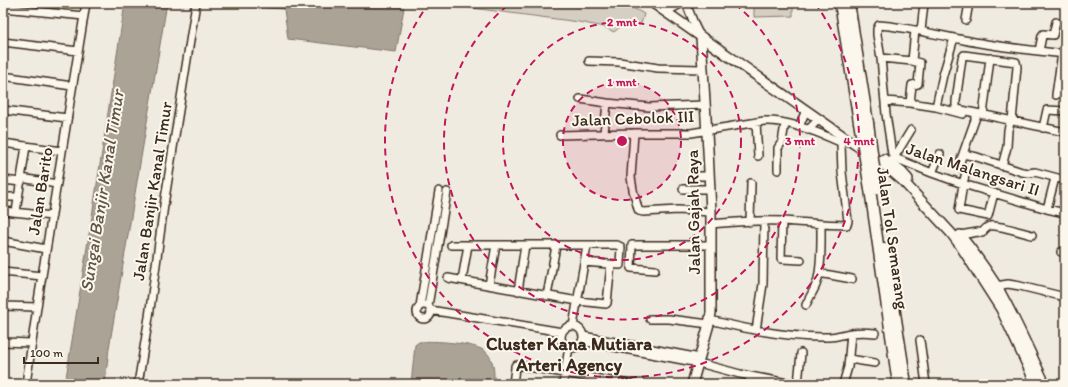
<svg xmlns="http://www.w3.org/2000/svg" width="1068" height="387" viewBox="0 0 1068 387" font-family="Itim,sans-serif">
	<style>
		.green { fill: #d5cec3; stroke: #887c70 }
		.water { fill: #aca397; stroke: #7f7367 }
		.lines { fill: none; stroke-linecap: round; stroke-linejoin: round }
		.minor-casing { stroke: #3b2a1e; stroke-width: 10 }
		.major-casing { stroke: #3b2a1e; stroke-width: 12 }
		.highway-casing { stroke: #3b2a1e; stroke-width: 13 }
		.minor { stroke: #fbf7ec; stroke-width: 7 }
		.major { stroke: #fbf7ec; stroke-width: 9 }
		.highway { stroke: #fbf7ec; stroke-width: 10 }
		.highway-bridge-casing { stroke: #3b2a1e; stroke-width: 13; stroke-linecap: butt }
		.highway-bridge { stroke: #fbf7ec; stroke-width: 10 }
		.ring { fill: none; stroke: #c2185b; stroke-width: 2; stroke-dasharray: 7 5 }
		.labels { text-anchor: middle; stroke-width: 4; stroke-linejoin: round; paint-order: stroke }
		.street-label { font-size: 17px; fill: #3b2a1e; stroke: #fbf7ec }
		.water-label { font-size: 18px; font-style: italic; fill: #635448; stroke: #fbf7ec }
		.neighbourhood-label { font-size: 18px; font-weight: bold; fill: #3b2a1e; stroke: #fbf7ec }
		.centre { fill: #c2185b; stroke: #fbf7ec; stroke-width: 2 }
		.ring-label { font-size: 12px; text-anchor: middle; font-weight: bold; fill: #c2185b; stroke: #fbf7ec; stroke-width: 4; stroke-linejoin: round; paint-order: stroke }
	</style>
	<rect width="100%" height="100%" fill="#f0ebe0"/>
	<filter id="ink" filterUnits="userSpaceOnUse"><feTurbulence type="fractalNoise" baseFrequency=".025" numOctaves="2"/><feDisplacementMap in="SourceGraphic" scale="8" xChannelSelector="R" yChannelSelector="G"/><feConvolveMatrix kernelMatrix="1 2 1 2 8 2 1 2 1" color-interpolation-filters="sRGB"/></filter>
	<g filter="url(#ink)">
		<path class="green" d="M 450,3 L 624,3 L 644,14 L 641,24 L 620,27 L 614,32 L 604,27 L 579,22 L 449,5 Z
			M 754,3 L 793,3 L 793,16 L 754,17 Z"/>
		<path class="water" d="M 125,3 L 167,3 L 109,348 L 105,384 L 65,384 L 93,210 Z
			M 230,3 L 379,3 L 404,8 L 396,52 L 288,39 L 284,9 L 229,6 Z
			M 419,342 C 432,340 477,343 486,352 C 495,361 494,373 494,384 L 411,384 L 415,345 Z"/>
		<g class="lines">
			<defs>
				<path id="minor" d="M 686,3 L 695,26 L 700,36
					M 3,8 L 84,16
					M 966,20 L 969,3
					M 921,31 L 924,3
					M 3,42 L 78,51
					M 1039,51 L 1042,36 L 1043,34 L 1053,35 L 1056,22
					M 881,58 L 912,61 L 915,30
					M 589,61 L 619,62 L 658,68 L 702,69
					M 3,76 L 72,86
					M 1056,95 L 1062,53
					M 580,99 L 607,103 L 649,107 L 705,105
					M 885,101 L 910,103 L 936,107 L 963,114
					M 910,103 L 912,85 L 918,84 L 920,63 L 912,61
					M 936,107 L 943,75 L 954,38
					M 3,110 L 67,118
					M 983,115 L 990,58
					M 976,117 L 959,165 L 959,167 L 966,170 L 966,172 L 963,184 L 959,210 L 988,216 L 994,193
					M 1012,121 L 1017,67 L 1016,62 L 964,55 L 962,58 L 956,101 L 956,107 L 957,109 L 1065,132
					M 756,122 L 758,156
					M 799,127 L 806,110
					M 1043,128 L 1047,110 L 1065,111
					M 808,130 L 819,119
					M 604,133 L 607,103
					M 634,133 L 631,177 L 633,190 L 638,209 L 639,211 L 643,212 L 678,210 L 711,212
					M 560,135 L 634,133 L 691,133 L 764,121 C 788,120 818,132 840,142 L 841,144 L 842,172 L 848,221 L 847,225 C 825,225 803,222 782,221 C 758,220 735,222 711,224
					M 3,143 L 62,151
					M 963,154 L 977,157 L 1022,172 L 1029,173 L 1035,172 L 1065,180
					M 895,158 L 892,154 L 886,114 L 881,58 L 877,35 L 877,29 L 879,25 C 908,27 936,35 964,40 C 997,47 1031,50 1065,54
					M 895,158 L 932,173 L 963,184 L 1047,209 L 1065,213
					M 892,161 L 911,130
					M 1002,166 L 1007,147 L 1008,130 L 1010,123
					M 778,170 L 778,148 L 782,142 L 785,124
					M 932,173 L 940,154
					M 693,176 L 709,176
					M 21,178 L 57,184
					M 3,180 L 21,182
					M 683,189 L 710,189
					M 3,197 L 18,197
					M 1047,209 L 1055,178
					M 3,211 L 52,216
					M 16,212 L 26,146
					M 782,221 L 781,258 L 782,259 L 801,260
					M 750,222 L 751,183
					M 960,235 L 978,232 L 982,233 C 984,230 986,227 990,226 C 997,224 1023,233 1032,235
					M 3,241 L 46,249
					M 451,245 L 617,245 L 621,247 L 620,265 L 584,262
					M 1061,252 L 1065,252
					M 655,270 L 631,268 L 632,245 L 711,245
					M 3,272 L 42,276
					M 819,273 L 852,279
					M 448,278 L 578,301 L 606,304 L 607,303 L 611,264
					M 462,280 L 468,245
					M 489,285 L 496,245
					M 996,286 L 1008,284 L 1020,286 L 1065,297
					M 518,291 L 525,245
					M 547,296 L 556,246
					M 806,305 C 809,298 813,292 816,285 C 822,271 821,240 821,224
					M417 312a7 7 0 1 1 14 0a7 7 0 1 1-14 0Z
					M 3,306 L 37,307
					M 420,306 L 439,191
					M 428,306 L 447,192
					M 430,310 L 562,332
					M 650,319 L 669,319 L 709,324
					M 710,320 C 749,330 789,338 829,337 C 837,337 843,334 851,333 C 858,332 867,332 875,333
					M 573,326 L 587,246
					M561 337a11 11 0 1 1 22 0a11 11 0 1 1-22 0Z
					M 756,330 L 763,284 L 764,221
					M 583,336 L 700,358
					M 920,340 L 926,384
					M 582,341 L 699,363 L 740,374 L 793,384
					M 3,342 L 32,343
					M 849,359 L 875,363
					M 26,384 L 37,307 L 86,3
					M 138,384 L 149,317 L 164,205 L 196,3
					M 513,384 L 515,368 L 515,366 L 517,365 L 629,384
					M 563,384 L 569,347
					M 749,384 L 750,376
					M 798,384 L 801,353
					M 843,384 L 848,367 L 851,333"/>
				<path id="major" d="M 653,3 L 847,139 L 856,145 L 888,168 L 902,180 L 951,233 L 960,245 L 1001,309 L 1036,384
					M 671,8 L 680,3
					M 884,159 L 899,169 L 908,179
					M 960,235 C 973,251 985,268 996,285 C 1015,317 1029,351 1045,384
					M 692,384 L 709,324 L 711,313 L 711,212 L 708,150 L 701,37"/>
				<path id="highway" d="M 840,3 L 859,122
					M 849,3 L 868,123
					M 870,189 L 898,384
					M 885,248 L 906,384"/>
			</defs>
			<use href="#minor" class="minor-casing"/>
			<use href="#major" class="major-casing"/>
			<use href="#highway" class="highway-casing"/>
			<use href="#minor" class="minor"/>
			<use href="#major" class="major"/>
			<use href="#highway" class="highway"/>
			<defs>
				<path id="highway-bridge" d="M 859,122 L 870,189
					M 868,123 L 877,189"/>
			</defs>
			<use href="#highway-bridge" class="highway-bridge-casing"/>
			<use href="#highway-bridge" class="highway-bridge"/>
		</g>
	</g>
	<circle cx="622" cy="141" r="59" fill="#c2185b" fill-opacity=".12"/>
	<g class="ring">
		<circle cx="622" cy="141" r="59"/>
		<circle cx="622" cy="141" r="119"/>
		<path d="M735 4A178 178 0 1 1 509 4"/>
		<path d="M815 3A237 237 0 1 1 429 3"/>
	</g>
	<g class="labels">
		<g class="street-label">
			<text transform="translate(633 118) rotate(-2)" y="6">Jalan Cebolok III</text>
			<text transform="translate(973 169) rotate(18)" y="6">Jalan Malangsari II</text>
			<text transform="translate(40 191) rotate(-81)" y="6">Jalan Barito</text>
			<text transform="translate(152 191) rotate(-81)" y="6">Jalan Banjir Kanal Timur</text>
			<text transform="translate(693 212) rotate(-91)" y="6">Jalan Gajah Raya</text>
			<text transform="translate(893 238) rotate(82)" y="6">Jalan Tol Semarang</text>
		</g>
		<g class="water-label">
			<text transform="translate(102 191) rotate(-81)" y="6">Sungai Banjir Kanal Timur</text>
		</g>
		<g class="neighbourhood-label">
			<text x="569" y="350">Cluster Kana Mutiara<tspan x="569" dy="21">Arteri Agency</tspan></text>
		</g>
	</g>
	<circle cx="622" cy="141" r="6" class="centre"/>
	<g class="ring-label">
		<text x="622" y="26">2 mnt</text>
		<text x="622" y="86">1 mnt</text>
		<text x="800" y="145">3 mnt</text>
		<text x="859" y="145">4 mnt</text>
	</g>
	<rect width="1068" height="387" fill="none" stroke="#fbf7ec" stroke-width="16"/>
	<rect x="8" y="8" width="1052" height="371" fill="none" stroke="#3b2a1e" stroke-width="1.5" filter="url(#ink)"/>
	<path d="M24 357v6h74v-6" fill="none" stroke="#3b2a1e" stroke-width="2"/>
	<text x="30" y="357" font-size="12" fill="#3b2a1e" stroke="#fbf7ec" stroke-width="3" paint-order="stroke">100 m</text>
</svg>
